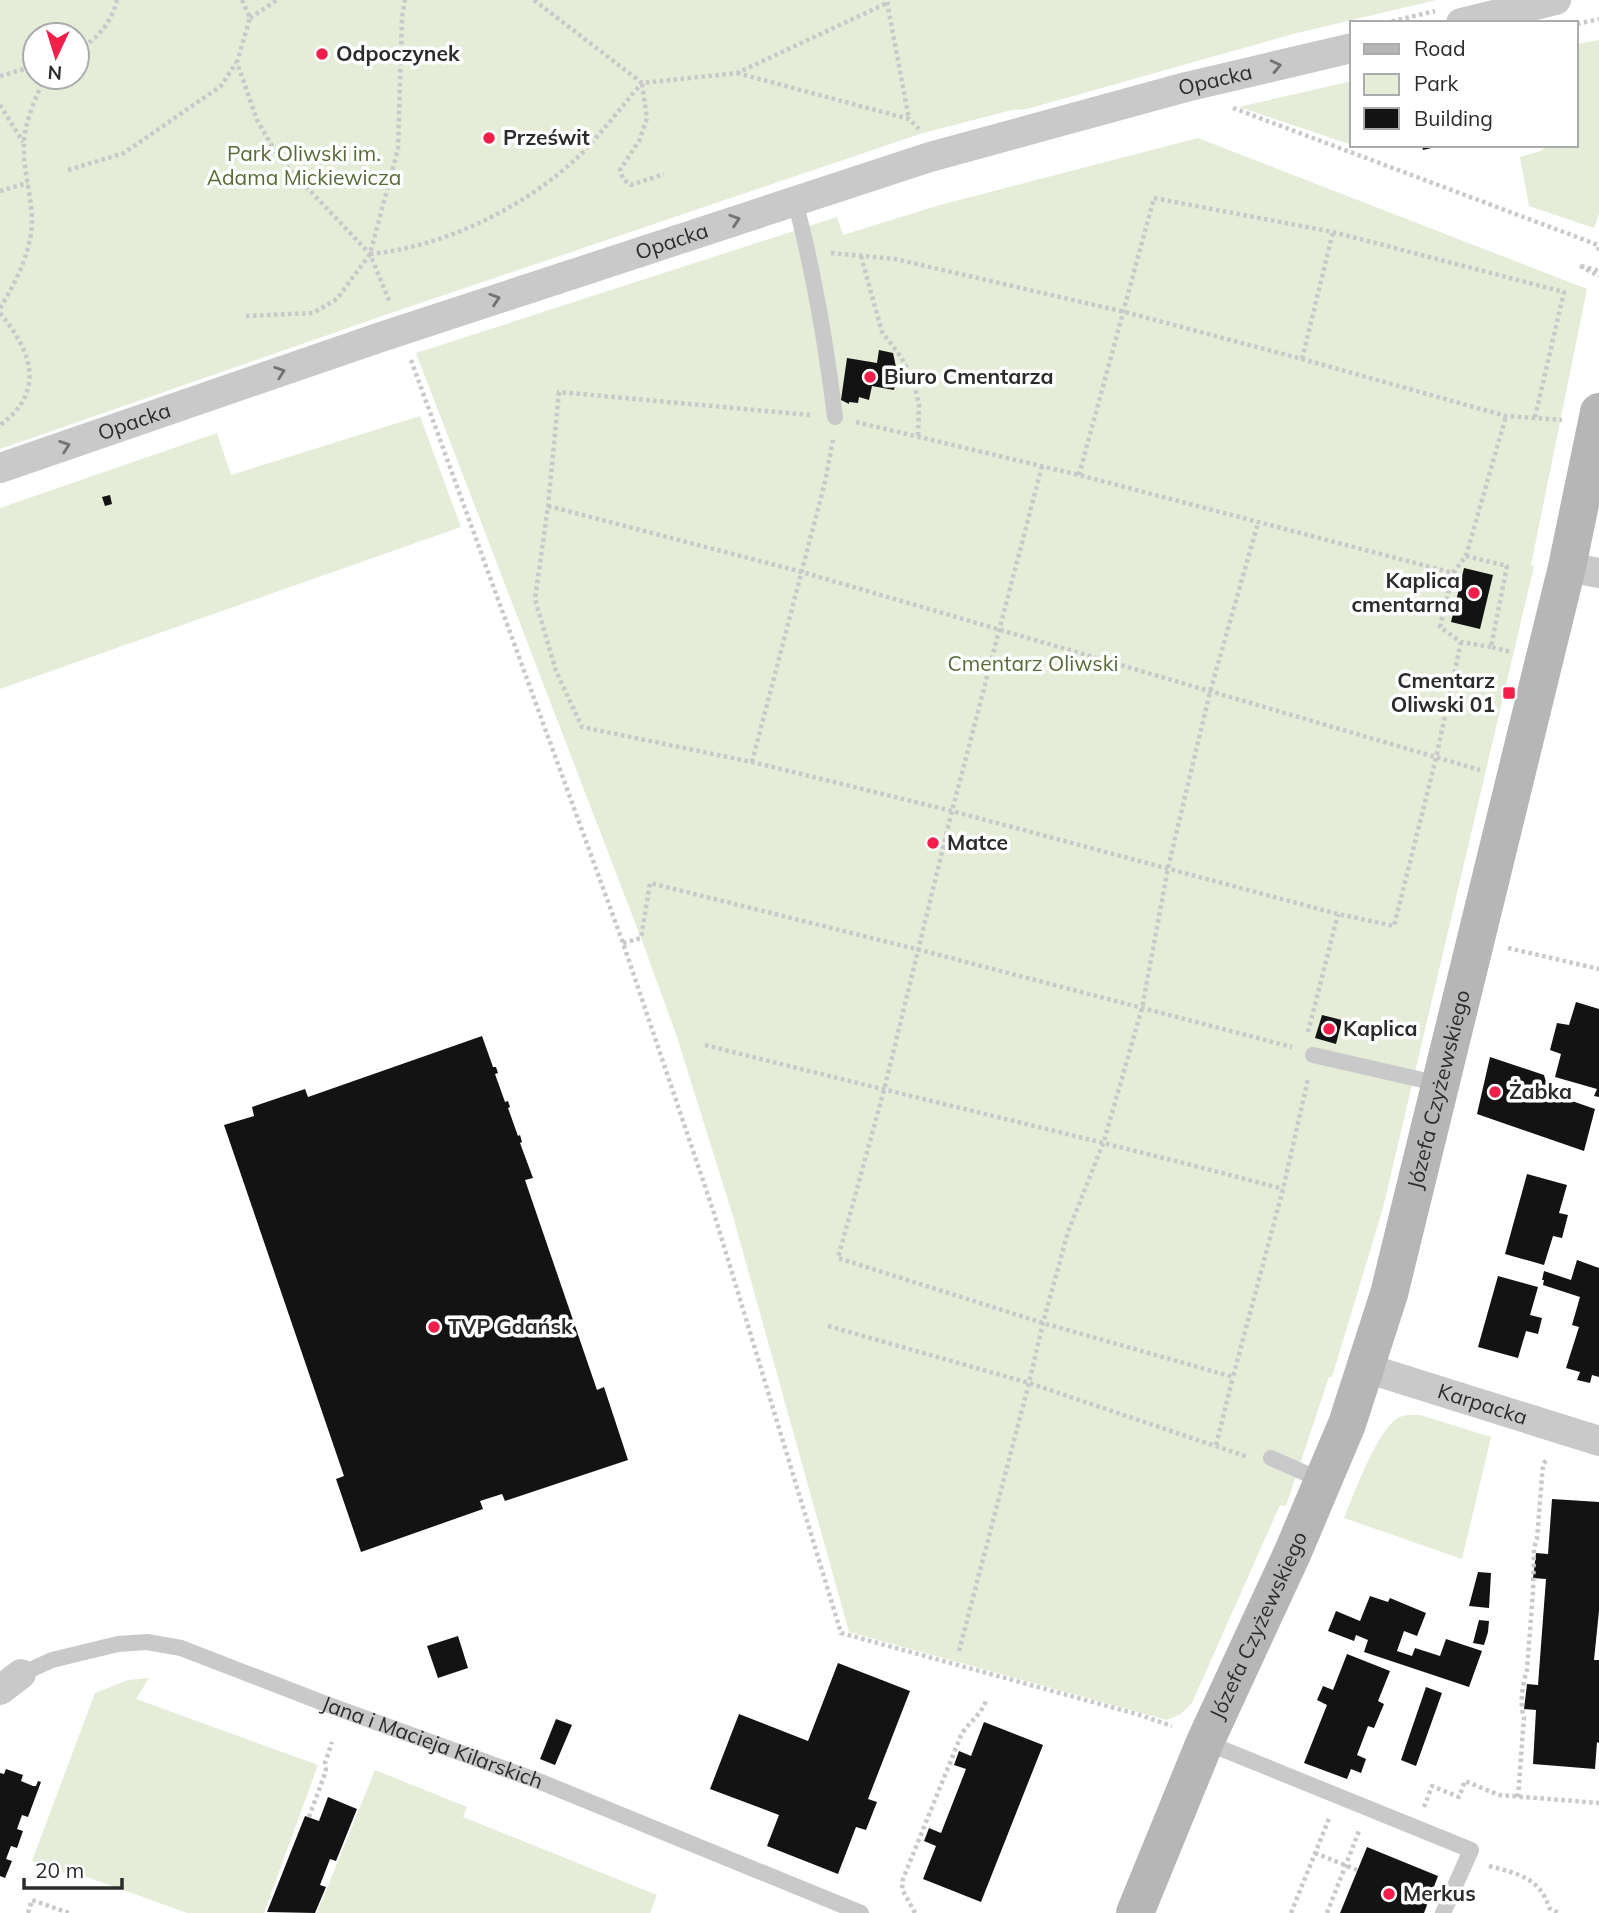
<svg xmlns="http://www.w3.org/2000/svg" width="1599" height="1913" viewBox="0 0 1599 1913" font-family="Mulish,sans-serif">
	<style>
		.green { fill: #e5ecd8; fill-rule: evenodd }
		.building { fill: #131313 }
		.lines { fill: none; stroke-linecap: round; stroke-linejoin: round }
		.path { stroke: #c9c9c9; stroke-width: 4.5; stroke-dasharray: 3.5 3.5; stroke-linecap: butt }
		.lane { stroke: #c9c9c9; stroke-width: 16 }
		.street { stroke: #c9c9c9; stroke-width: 30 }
		.secondary { stroke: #b6b6b6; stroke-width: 38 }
		.oneway { stroke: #737373 }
		.poi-dot { fill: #f41e4b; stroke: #fff; stroke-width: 2.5 }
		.labels { text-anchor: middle; stroke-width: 7; stroke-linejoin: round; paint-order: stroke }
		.poi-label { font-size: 21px; font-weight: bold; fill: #2c2c2c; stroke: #fff; text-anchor: start }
		.street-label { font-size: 21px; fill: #2c2c2c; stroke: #fff }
		.park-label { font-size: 21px; fill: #576b36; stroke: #fff }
	</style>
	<rect width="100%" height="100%" fill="#fff"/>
	<path class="green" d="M 0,0 L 1436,0 L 1297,33 L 1027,109 L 1012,110 L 923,133 L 394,312 L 0,449 ZM 35,35 L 77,35 L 77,77 L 35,77 Z
		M 1599,40 L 1599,214 L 1594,228 L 1529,206 L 1520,157 L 1541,151 L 1549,145 L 1576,145 L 1576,44 Z
		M 1352,81 L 1352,145 L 1239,107 Z
		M 1198,138 L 1587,289 L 1531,565 L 1534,566 L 1383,1208 L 1332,1377 L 1329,1377 L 1286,1506 L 1280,1505 L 1192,1703 L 1181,1714 L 1167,1720 L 849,1632 L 732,1213 L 677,1037 L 641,938 L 416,353 L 837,217 L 843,235 L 940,205 Z
		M 420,416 L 461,527 L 0,689 L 0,508 L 217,433 L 231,475 Z
		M 1420,1415 L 1491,1437 L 1462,1559 L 1344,1518 C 1354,1494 1377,1430 1398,1418 C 1404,1414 1413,1415 1420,1415 Z
		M 149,1678 L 136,1699 L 318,1765 L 264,1913 L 187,1913 L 73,1872 L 69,1875 L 32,1861 L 95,1693 L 128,1680 Z
		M 375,1770 L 467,1807 L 463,1817 L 657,1895 L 650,1913 L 317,1913 Z"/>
	<path class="building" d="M 1422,145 L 1440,145 L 1440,146 L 1423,150 Z
		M 879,350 L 893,353 L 896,367 L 898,367 L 894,390 L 872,386 L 869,400 L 859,397 L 858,403 L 849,402 L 849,404 L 841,400 L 847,358 L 877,363 Z
		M 110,495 L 112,504 L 105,506 L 102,497 Z
		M 1464,568 L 1493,575 L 1480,629 L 1451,622 Z
		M 1576,1002 L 1599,1009 L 1599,1097 L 1594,1096 L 1597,1089 L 1555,1077 L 1561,1054 L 1550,1050 L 1557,1023 L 1569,1025 Z
		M 1322,1015 L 1342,1020 L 1336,1044 L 1315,1038 Z
		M 482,1036 L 493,1067 L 496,1067 L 498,1073 L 495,1074 L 505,1102 L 508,1101 L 510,1107 L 508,1108 L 518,1136 L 520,1135 L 522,1142 L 520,1143 L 533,1178 L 525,1180 L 597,1390 L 604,1387 L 628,1460 L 505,1501 L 502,1494 L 480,1501 L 483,1509 L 361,1552 L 336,1479 L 344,1476 L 224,1125 L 254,1116 L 252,1107 L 305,1089 L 308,1097 Z
		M 1490,1057 L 1544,1075 L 1549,1093 L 1595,1109 L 1584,1151 L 1477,1114 Z
		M 1527,1174 L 1567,1185 L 1559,1213 L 1568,1215 L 1562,1238 L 1553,1236 L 1544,1265 L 1505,1254 Z
		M 1577,1260 L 1599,1268 L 1599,1377 L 1592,1375 L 1590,1383 L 1577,1380 L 1580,1372 L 1566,1368 L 1579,1327 L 1572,1325 L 1580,1297 L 1543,1285 L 1544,1280 L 1542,1280 L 1544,1271 L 1571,1280 Z
		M 1498,1276 L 1538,1287 L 1530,1315 L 1542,1318 L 1538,1334 L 1526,1331 L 1518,1358 L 1478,1347 Z
		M 1552,1499 L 1599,1502 L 1599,1611 L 1594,1660 L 1599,1660 L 1599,1743 L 1597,1742 L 1595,1769 L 1533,1764 L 1536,1710 L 1524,1709 L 1527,1684 L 1538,1685 L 1546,1579 L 1533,1578 L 1536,1553 L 1548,1554 Z
		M 1478,1572 L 1491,1573 L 1489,1608 L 1469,1606 Z
		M 1370,1596 L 1388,1602 L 1390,1598 L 1426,1613 L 1417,1636 L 1404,1631 L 1397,1651 L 1412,1656 L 1415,1648 L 1440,1656 L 1446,1639 L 1482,1651 L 1469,1687 L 1364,1652 L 1368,1640 L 1356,1635 L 1354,1641 L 1328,1631 L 1336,1611 L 1360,1621 Z
		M 1479,1620 L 1489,1621 L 1488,1632 L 1484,1645 L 1473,1643 Z
		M 458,1636 L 468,1668 L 438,1678 L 427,1646 Z
		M 1347,1654 L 1390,1671 L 1378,1701 L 1384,1704 L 1374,1728 L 1368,1726 L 1357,1755 L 1366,1759 L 1361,1773 L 1351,1769 L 1347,1779 L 1304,1763 L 1327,1705 L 1317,1700 L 1323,1686 L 1333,1690 Z
		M 838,1663 L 910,1691 L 868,1799 L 877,1802 L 866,1830 L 856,1827 L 838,1874 L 767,1846 L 779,1815 L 710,1789 L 739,1714 L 808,1741 Z
		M 1426,1687 L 1442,1693 L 1416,1766 L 1401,1760 Z
		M 556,1719 L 572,1725 L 555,1765 L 540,1759 Z
		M 984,1722 L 1043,1745 L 981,1902 L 923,1879 L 936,1846 L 924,1841 L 929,1828 L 941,1833 L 966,1769 L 954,1765 L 959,1751 L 971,1756 Z
		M 6,1769 L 23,1775 L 21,1781 L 33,1786 L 36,1786 L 38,1781 L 41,1782 L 28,1817 L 22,1815 L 17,1829 L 23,1831 L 17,1848 L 11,1846 L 6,1859 L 12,1861 L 5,1878 L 0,1876 L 0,1773 L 4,1774 Z
		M 328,1797 L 357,1809 L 336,1861 L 330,1859 L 320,1885 L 326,1887 L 315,1913 L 267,1912 L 305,1816 L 319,1821 Z
		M 1367,1847 L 1438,1876 L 1424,1913 L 1340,1913 Z"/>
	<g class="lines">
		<path class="path" d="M 242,0 L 250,18 L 237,62 L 257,120 L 279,158 L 370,254 L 390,303
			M 534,0 L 642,83 L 737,73 L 887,3
			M 887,2 L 909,119
			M 250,18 L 277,0
			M 1385,23 L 1435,11
			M 1577,24 L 1599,19
			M 77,50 C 98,39 111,23 117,0
			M 737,73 L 909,119 L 919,129
			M 0,76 L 35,66
			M 642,84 L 647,118 L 639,141 L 620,170 L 623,179 L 631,185 L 664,174
			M 0,105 L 23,142
			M 1233,108 L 1598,245 L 1599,252
			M 68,170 L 124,153 L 221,86 L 236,63
			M 0,191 L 28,183
			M 831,253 L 895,259 L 1125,312 L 1302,359 L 1506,416 L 1562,420
			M 370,254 C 444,247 529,206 583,152 C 604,130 622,106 642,83
			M 861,256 L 882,332 L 901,357 L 913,379 L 919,405 L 918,437
			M 1580,266 L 1599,276
			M 1581,266 L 1599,271
			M 0,308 C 13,287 25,264 30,239 C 37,207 22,175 24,143 C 24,125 37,92 46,77
			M 0,313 C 31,351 47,391 0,425
			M 246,316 L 313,313 L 337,299 L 370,254 L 398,149 L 402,17 L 405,0
			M 1302,359 L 1333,232
			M 411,360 L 623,943 L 713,1210 L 841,1633 L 1140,1715 L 1172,1726
			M 810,415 L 559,392 L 548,506 L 535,599 L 556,671 L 582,727 L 752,762 L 952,811 L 1338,914 L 1394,926 L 1436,758 L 1461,642
			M 856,422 L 1079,475 L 1453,573
			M 1042,466 L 952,811 L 884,1090 L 838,1258 L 1043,1323 L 1233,1377 L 1283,1189 L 1308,1079
			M 1079,475 L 1154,198 L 1333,232 L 1564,292 L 1535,417
			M 548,506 L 802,572 L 1480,770
			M 1466,556 L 1507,566 L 1491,647 L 1512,652
			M 1491,647 L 1461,642 L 1440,627 L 1453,573 L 1466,556 L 1506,416
			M 752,762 L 825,482 L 833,440
			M 623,943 L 641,938 L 650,883 L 920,950 L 1292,1047
			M 1508,948 L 1599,969
			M 1308,1032 L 1338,914
			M 705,1045 C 898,1094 1091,1138 1283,1189
			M 828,1326 L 1029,1383 L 1248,1457
			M 1216,1445 L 1233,1377
			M 959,1651 L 1029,1383 L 1043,1323 L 1068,1232 L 1104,1141 L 1142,1008 L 1168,868 L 1210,692 L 1258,523
			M 1518,1797 L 1524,1717 C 1519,1704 1523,1683 1527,1670 L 1533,1592 L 1534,1548 L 1537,1539 L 1543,1464 L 1548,1458
			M 1424,1807 L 1432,1786 L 1459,1797 L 1465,1781 L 1499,1795 L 1599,1803
			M 309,1817 L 326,1771 L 325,1763 L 332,1742
			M 1315,1853 L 1357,1870
			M 1489,1866 C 1516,1873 1541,1878 1549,1908 L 1559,1913
			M 28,1913 L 32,1900 L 69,1913
			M 915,1913 L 902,1889 L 903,1879 L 962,1733 C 971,1721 981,1714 986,1701
			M 1291,1913 L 1330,1816
			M 1327,1913 L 1359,1831"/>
		<g class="lane">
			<path d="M 795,201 C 814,272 826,344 835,417"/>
			<path d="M 1313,1055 L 1440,1084"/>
			<path d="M 1271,1458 L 1323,1481"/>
			<path id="s1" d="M 21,1674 L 52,1660 L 118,1644 L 147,1642 L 181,1648 L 326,1704 L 541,1782 L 861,1913"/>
			<path d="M 1205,1742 L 1471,1850 L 1443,1913"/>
		</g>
		<g class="street">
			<path d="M 1461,23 L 1556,0"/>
			<path id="s2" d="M 0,468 L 381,337 L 930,157 L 1186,87 L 1352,48"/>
			<path d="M 1567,567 L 1599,573"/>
			<path id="s3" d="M 1366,1368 L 1599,1441"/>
			<path d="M 0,1690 L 21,1674"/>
		</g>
		<path class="secondary" id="s4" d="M 1135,1913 L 1205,1742 L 1292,1554 L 1347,1424 L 1389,1294 L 1567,567 L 1599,412"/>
	</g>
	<defs><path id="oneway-chevron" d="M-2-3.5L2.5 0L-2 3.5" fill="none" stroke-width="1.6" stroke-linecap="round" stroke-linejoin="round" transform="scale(1.75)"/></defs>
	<g class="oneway">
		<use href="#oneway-chevron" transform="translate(1276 66) rotate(-13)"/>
		<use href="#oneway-chevron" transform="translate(735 220) rotate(-18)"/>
		<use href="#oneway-chevron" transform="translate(495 299) rotate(-18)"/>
		<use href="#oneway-chevron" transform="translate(280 372) rotate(-19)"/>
		<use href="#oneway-chevron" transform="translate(65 446) rotate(-19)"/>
	</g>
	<g class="poi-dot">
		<circle cx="322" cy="54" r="7"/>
		<circle cx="489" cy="138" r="7"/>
		<circle cx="870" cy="377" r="7"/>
		<circle cx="1474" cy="593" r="7"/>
		<rect x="1502" y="686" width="14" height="14" rx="3.5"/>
		<circle cx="933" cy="843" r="7"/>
		<circle cx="1329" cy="1029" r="7"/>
		<circle cx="1495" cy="1092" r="7"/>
		<circle cx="434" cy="1327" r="7"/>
		<circle cx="1389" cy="1894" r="7"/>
	</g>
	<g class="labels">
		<g class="poi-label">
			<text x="336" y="61">Odpoczynek</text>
			<text x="503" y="145">Prześwit</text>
			<text x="884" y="384">Biuro Cmentarza</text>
			<text x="1460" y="588" text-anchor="end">Kaplica<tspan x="1460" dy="24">cmentarna</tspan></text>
			<text x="1495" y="688" text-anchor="end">Cmentarz<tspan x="1495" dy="24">Oliwski 01</tspan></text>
			<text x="947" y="850">Matce</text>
			<text x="1343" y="1036">Kaplica</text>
			<text x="1509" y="1099">Żabka</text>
			<text x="448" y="1334">TVP Gdańsk</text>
			<text x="1403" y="1901">Merkus</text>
		</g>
		<g class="street-label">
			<text dy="7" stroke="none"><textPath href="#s2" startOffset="1276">Opacka</textPath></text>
			<text dy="7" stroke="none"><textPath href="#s2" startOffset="709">Opacka</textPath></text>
			<text dy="7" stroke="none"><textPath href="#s2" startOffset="142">Opacka</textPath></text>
			<text dy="7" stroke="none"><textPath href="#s4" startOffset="880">Józefa Czyżewskiego</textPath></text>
			<text dy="7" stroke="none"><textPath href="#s3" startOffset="122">Karpacka</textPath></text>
			<text dy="7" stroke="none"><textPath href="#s4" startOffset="313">Józefa Czyżewskiego</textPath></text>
			<text dy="7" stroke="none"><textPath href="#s1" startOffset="434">Jana i Macieja Kilarskich</textPath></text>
		</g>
		<g class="park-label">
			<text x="304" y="161">Park Oliwski im.<tspan x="304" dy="24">Adama Mickiewicza</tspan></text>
			<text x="1033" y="671">Cmentarz Oliwski</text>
		</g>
	</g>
	<rect x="1350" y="21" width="228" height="126" fill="#ffffff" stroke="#ababab" stroke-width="2"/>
	<rect x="1364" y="44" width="35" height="10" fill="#b6b6b6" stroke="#ababab" stroke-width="2"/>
	<text x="1414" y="56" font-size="21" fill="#2c2c2c">Road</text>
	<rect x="1364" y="74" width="35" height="21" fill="#e5ecd8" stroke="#ababab" stroke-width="2"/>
	<text x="1414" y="91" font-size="21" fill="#2c2c2c">Park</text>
	<rect x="1364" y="108" width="35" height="21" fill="#131313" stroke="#ababab" stroke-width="2"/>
	<text x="1414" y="126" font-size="21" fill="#2c2c2c">Building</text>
	<g transform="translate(56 56) rotate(184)"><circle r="33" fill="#ffffff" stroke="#ababab" stroke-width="2"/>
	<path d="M0-5L12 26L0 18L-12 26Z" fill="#f41e4b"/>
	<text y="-10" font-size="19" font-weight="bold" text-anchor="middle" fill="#2c2c2c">N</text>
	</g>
	<path d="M24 1878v10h98v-10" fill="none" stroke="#2c2c2c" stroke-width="3.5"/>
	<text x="35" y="1878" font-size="21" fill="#2c2c2c" stroke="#ffffff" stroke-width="5" paint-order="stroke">20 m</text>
</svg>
